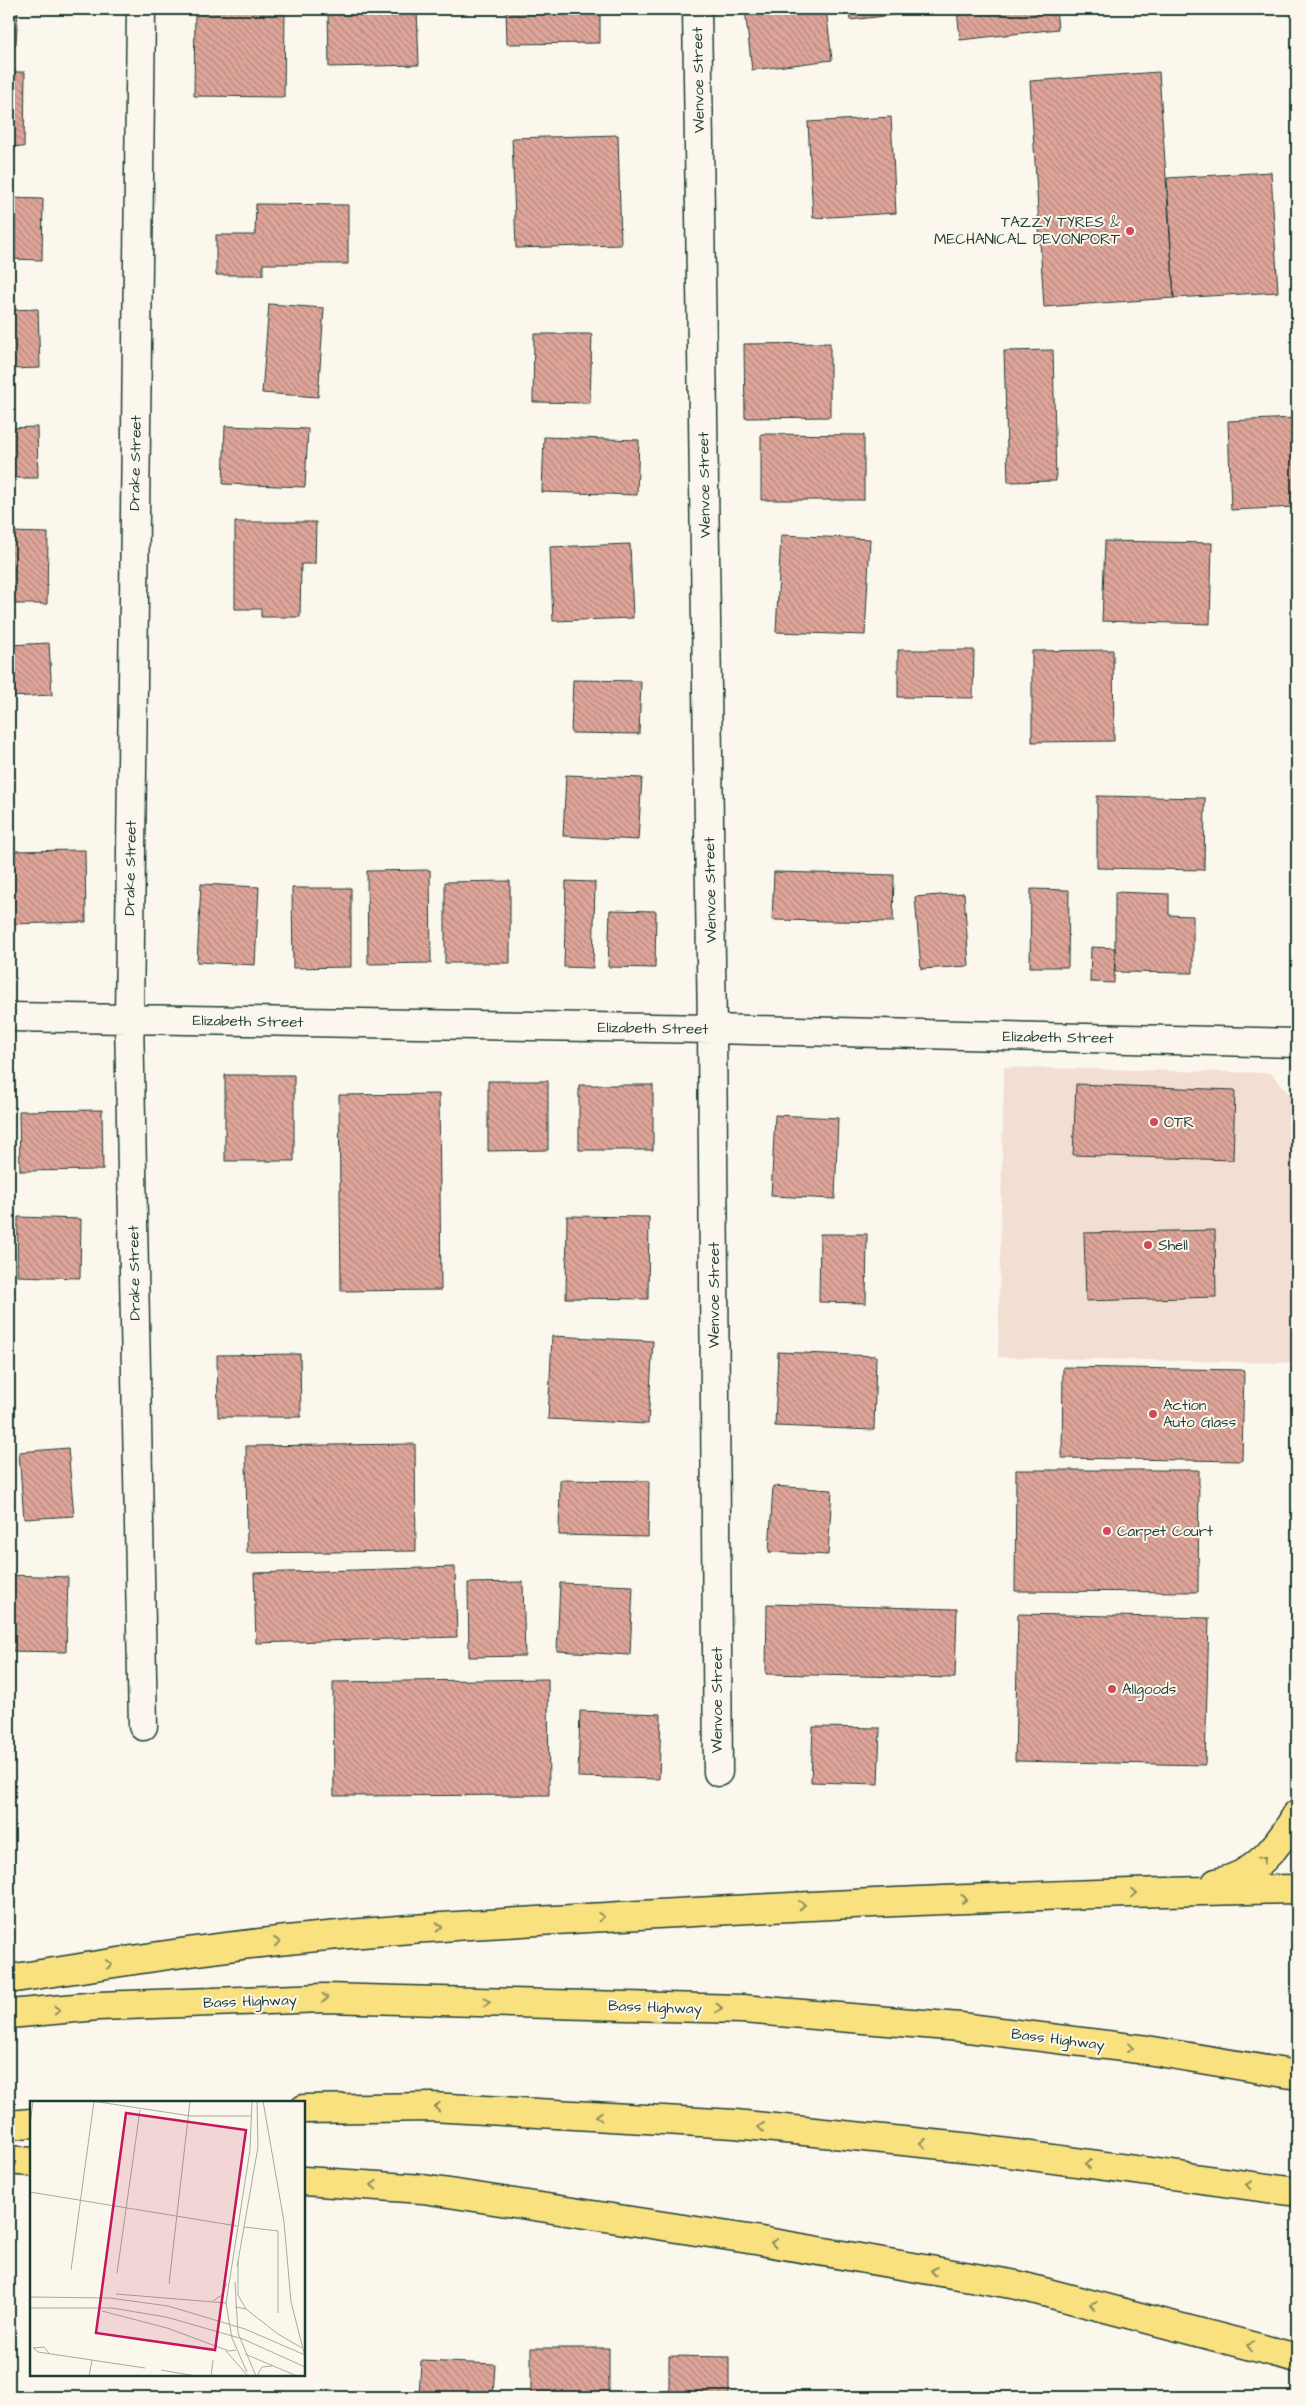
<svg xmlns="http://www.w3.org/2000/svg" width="1306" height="2406" viewBox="0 0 1306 2406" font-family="'Architects Daughter',sans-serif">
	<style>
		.built { fill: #f3ded3 }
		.building { fill: url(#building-back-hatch); stroke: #1f3d34 }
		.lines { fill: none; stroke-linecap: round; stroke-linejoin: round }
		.minor-casing { stroke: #1f3d34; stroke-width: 31 }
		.motorway-casing { stroke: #1f3d34; stroke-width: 31 }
		.minor { stroke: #fbf7ec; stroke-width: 28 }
		.motorway { stroke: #fae180; stroke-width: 28 }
		.oneway { stroke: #8c8f5a }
		.poi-dot { fill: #d1495b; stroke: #fbf7ec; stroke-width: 2 }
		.labels { text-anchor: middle; stroke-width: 4; stroke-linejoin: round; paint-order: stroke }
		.street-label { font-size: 15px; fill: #1f3d34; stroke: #fbf7ec }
		.poi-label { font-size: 15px; fill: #1f3d34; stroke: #fbf7ec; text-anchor: start }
		.inset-road { fill: none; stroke: #a3ada2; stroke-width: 1 }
		.view { fill: #c2185b; fill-opacity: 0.15; stroke: #c2185b; stroke-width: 2.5 }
		.inset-edge { fill: none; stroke: #1f3d34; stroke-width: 2.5 }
	</style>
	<defs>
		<pattern id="building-back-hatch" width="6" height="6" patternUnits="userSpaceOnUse" patternTransform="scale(1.25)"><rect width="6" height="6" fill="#dfa59a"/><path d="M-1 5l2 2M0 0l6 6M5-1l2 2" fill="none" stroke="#b4887e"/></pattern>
	</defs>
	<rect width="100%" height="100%" fill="#fbf7ec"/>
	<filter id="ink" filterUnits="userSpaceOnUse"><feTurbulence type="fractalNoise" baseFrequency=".02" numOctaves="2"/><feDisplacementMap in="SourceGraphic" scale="10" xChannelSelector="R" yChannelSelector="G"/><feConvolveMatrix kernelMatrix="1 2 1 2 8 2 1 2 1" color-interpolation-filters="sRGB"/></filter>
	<g filter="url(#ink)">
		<path class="built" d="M 1004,1067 L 1271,1073 L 1297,1103 L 1292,1363 L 998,1357 Z"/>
		<path class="building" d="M 9,9 L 18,9 L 16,44 L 9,44 Z
			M 195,9 L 285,9 L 284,97 L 194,96 Z
			M 328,9 L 417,9 L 419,65 L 329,67 Z
			M 506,9 L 600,9 L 600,43 L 507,44 Z
			M 745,9 L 826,9 L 832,60 L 752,70 Z
			M 848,9 L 928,9 L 928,11 L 850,20 Z
			M 957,9 L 1056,9 L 1058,29 L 960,40 Z
			M 9,72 L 25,72 L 24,147 L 9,146 Z
			M 1159,72 L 1174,298 L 1044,307 L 1030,81 Z
			M 891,117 L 896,213 L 813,218 L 808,122 Z
			M 618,135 L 621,245 L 516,248 L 512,138 Z
			M 1271,172 L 1278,292 L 1174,298 L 1167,178 Z
			M 9,198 L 43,199 L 42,260 L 9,259 Z
			M 256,204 L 348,205 L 348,264 L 263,264 L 263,275 L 216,275 L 216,235 L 255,235 Z
			M 269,304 L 324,308 L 318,397 L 262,393 Z
			M 38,309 L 40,368 L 9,369 L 9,310 Z
			M 534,334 L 592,334 L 590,403 L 533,402 Z
			M 830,343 L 830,417 L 745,418 L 744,344 Z
			M 1053,350 L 1056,481 L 1008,482 L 1004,351 Z
			M 1295,418 L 1297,507 L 1231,510 L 1228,421 Z
			M 225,426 L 308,429 L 305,487 L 223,484 Z
			M 37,427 L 38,478 L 9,478 L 9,428 Z
			M 761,434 L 864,435 L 864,500 L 761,500 Z
			M 544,437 L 639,440 L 637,495 L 542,492 Z
			M 235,522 L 316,522 L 315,564 L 301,564 L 300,617 L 261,617 L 261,609 L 235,609 Z
			M 9,532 L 48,533 L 47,604 L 9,604 Z
			M 781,535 L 870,539 L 865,635 L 776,632 Z
			M 1105,541 L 1212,543 L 1210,624 L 1102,621 Z
			M 630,544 L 633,618 L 553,621 L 550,547 Z
			M 49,643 L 52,695 L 9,697 L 9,645 Z
			M 898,650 L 974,650 L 973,698 L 898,697 Z
			M 1113,650 L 1114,741 L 1032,742 L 1032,651 Z
			M 573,680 L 641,681 L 639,734 L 571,733 Z
			M 566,775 L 642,778 L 638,840 L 563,836 Z
			M 1097,796 L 1205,798 L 1204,870 L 1097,868 Z
			M 85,850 L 86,922 L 9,924 L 9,851 Z
			M 430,870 L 431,963 L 368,964 L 367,871 Z
			M 774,872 L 894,875 L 893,922 L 772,920 Z
			M 510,881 L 510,963 L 445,963 L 445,882 Z
			M 566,881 L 595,882 L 593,968 L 564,967 Z
			M 201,884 L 259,887 L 255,965 L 197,962 Z
			M 292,888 L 351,888 L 351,967 L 293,968 Z
			M 1031,889 L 1069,890 L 1068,967 L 1030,967 Z
			M 1115,892 L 1169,894 L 1169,915 L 1193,916 L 1193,973 L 1115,972 Z
			M 964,893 L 969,966 L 921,969 L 915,897 Z
			M 610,910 L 656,911 L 655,968 L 608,967 Z
			M 1091,947 L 1115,948 L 1114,983 L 1090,982 Z
			M 225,1075 L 294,1075 L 294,1161 L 225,1161 Z
			M 488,1081 L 548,1081 L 548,1150 L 488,1151 Z
			M 1076,1084 L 1235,1090 L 1233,1160 L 1073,1155 Z
			M 579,1085 L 653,1085 L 653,1150 L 579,1150 Z
			M 439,1094 L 441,1290 L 341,1291 L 339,1095 Z
			M 102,1110 L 103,1170 L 20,1171 L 19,1111 Z
			M 775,1115 L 838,1118 L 835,1199 L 771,1196 Z
			M 567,1216 L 649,1217 L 648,1299 L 566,1298 Z
			M 18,1217 L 81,1219 L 80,1278 L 17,1276 Z
			M 1215,1230 L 1216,1297 L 1086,1301 L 1084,1233 Z
			M 820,1234 L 867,1234 L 866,1303 L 819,1302 Z
			M 552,1336 L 653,1341 L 648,1424 L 548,1419 Z
			M 778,1352 L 876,1356 L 874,1430 L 775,1426 Z
			M 300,1354 L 301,1417 L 218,1417 L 217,1355 Z
			M 1063,1367 L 1244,1370 L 1242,1461 L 1062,1458 Z
			M 415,1444 L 416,1551 L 247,1553 L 246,1446 Z
			M 68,1448 L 74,1516 L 24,1519 L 19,1452 Z
			M 1016,1470 L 1199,1470 L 1198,1592 L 1015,1591 Z
			M 560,1480 L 649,1481 L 648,1537 L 559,1535 Z
			M 773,1486 L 832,1490 L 828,1555 L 769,1552 Z
			M 455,1567 L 457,1637 L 256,1643 L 254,1573 Z
			M 9,1575 L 68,1577 L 66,1652 L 9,1651 Z
			M 523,1582 L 525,1656 L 469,1657 L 468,1583 Z
			M 560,1583 L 633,1586 L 630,1655 L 557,1651 Z
			M 767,1604 L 957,1609 L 955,1678 L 766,1674 Z
			M 1018,1614 L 1209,1618 L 1205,1765 L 1015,1761 Z
			M 548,1679 L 549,1795 L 334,1796 L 333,1682 Z
			M 580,1711 L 661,1714 L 659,1779 L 578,1777 Z
			M 813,1727 L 880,1728 L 878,1784 L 811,1782 Z
			M 531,2348 L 609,2348 L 609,2397 L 531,2397 Z
			M 669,2356 L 729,2357 L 729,2397 L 669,2397 Z
			M 421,2361 L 495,2364 L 493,2397 L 419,2397 Z"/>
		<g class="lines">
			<defs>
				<path id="minor" d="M 141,9 L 129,1019 L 143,1726
					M 697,9 L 712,1029 L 718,1772
					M 9,1017 L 712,1029 L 1297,1043"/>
				<path id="motorway" d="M 1216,1883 C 1255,1876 1278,1847 1297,1814
					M 9,1979 C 82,1968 154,1956 227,1947 C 358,1930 491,1924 622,1916 C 847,1903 1072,1893 1297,1889
					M 9,2014 L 98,2006 L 324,1998 L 742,2009 L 960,2027 L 1147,2050 L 1297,2075
					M 304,2109 L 431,2107 L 735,2124 L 972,2148 L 1297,2192
					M 9,2125 L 31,2123
					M 9,2160 L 31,2162
					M 304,2181 L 423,2189 L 755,2240 L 1017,2285 L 1297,2358"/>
			</defs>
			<use href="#minor" class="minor-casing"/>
			<use href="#motorway" class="motorway-casing"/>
			<use href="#minor" class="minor"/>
			<use href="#motorway" class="motorway"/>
		</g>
		<defs><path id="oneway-chevron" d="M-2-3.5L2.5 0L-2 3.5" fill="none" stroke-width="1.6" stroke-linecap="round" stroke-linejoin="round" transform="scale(1.25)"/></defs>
		<g class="oneway">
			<use href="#oneway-chevron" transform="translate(1263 1859) rotate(-45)"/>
			<use href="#oneway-chevron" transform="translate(1134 1893) rotate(-4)"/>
			<use href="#oneway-chevron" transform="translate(964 1899) rotate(-2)"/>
			<use href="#oneway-chevron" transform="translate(802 1905) rotate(-4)"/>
			<use href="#oneway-chevron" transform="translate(601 1917) rotate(-3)"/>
			<use href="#oneway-chevron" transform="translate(439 1927) rotate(-3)"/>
			<use href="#oneway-chevron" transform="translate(277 1942) rotate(-5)"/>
			<use href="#oneway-chevron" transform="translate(109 1964) rotate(-8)"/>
			<use href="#oneway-chevron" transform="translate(325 1998)"/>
			<use href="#oneway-chevron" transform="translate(487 2002) rotate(1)"/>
			<use href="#oneway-chevron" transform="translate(719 2008) rotate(2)"/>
			<use href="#oneway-chevron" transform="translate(57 2010) rotate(-5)"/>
			<use href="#oneway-chevron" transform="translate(1130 2048) rotate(7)"/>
			<use href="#oneway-chevron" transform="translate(437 2107) rotate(-177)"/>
			<use href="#oneway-chevron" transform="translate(599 2116) rotate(-177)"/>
			<use href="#oneway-chevron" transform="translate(761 2127) rotate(-174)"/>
			<use href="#oneway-chevron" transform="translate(923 2143) rotate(-174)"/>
			<use href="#oneway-chevron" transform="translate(1088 2164) rotate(-172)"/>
			<use href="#oneway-chevron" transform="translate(374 2185) rotate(-176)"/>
			<use href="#oneway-chevron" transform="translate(1249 2185) rotate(-172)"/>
			<use href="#oneway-chevron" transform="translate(774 2243) rotate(-170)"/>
			<use href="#oneway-chevron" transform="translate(934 2271) rotate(-170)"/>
			<use href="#oneway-chevron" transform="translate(1093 2305) rotate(-165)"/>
			<use href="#oneway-chevron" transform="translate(1250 2346) rotate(-165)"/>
		</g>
	</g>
	<g class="poi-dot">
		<circle cx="1130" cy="231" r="5"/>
		<circle cx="1154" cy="1122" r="5"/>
		<circle cx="1148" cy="1245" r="5"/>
		<circle cx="1153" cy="1414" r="5"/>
		<circle cx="1107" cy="1531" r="5"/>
		<circle cx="1112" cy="1689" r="5"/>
	</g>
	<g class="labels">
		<g class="street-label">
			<text transform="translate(698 80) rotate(-91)" y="5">Wenvoe Street</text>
			<text transform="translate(135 463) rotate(-89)" y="5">Drake Street</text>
			<text transform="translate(704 485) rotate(-91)" y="5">Wenvoe Street</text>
			<text transform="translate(130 868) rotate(-89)" y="5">Drake Street</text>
			<text transform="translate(710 890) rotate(-91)" y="5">Wenvoe Street</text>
			<text transform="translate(248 1021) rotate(1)" y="5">Elizabeth Street</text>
			<text transform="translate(653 1028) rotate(1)" y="5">Elizabeth Street</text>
			<text transform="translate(1058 1037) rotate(1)" y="5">Elizabeth Street</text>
			<text transform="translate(134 1273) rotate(-91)" y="5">Drake Street</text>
			<text transform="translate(714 1295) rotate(-90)" y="5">Wenvoe Street</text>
			<text transform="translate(717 1700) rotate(-90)" y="5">Wenvoe Street</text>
			<text transform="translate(250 2001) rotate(-2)" y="5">Bass Highway</text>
			<text transform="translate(655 2007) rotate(2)" y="5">Bass Highway</text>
			<text transform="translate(1058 2039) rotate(7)" y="5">Bass Highway</text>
		</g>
		<g class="poi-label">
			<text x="1120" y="227" text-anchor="end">TAZZY TYRES &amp;<tspan x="1120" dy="17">MECHANICAL DEVONPORT</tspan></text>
			<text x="1164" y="1127">OTR</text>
			<text x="1158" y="1250">Shell</text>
			<text x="1163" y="1410">Action<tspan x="1163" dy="17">Auto Glass</tspan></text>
			<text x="1117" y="1536">Carpet Court</text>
			<text x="1122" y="1694">Allgoods</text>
		</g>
	</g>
	<g transform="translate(30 2101)">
		<rect width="275" height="275" fill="#fbf7ec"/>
		<path class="inset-road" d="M 62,0 L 161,15 L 221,15M 233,0 L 254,121 L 261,201 L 275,255M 0,24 L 3,0M 0,91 L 207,125M 214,126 L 248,130 L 248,212M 208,160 L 208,194 L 216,208M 207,166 L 228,46 L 227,0M 41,169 L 64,0M 87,172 L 110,9M 205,181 L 208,232 L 226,275M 139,183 L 160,0M 86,193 L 196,202M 0,196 L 80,197 L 138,205 L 215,228 L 275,254M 183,200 L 192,194 L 197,182M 205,206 L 216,208 L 248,233 L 272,247M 0,207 L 82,207 L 136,216 L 213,238 L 275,266M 72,210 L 137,227 L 199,250 L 206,249M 3,247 L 8,251 L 115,267M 3,247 L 14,246 L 19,252M 196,250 L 218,275M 215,253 L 267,275M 131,269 L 166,275M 217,271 L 202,237 L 196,202 L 220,49 L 222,0M 59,275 L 62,259M 181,275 L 183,259M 227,275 L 232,266 L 242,265"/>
		<path class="view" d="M 96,12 L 216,29 L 185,249 L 66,232 Z"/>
		<rect width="275" height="275" class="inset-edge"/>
	</g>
	<rect width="1306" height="2406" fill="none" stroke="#fbf7ec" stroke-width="30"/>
	<rect x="15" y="15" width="1276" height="2376" fill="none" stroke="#1f3d34" stroke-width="2" filter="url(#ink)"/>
</svg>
